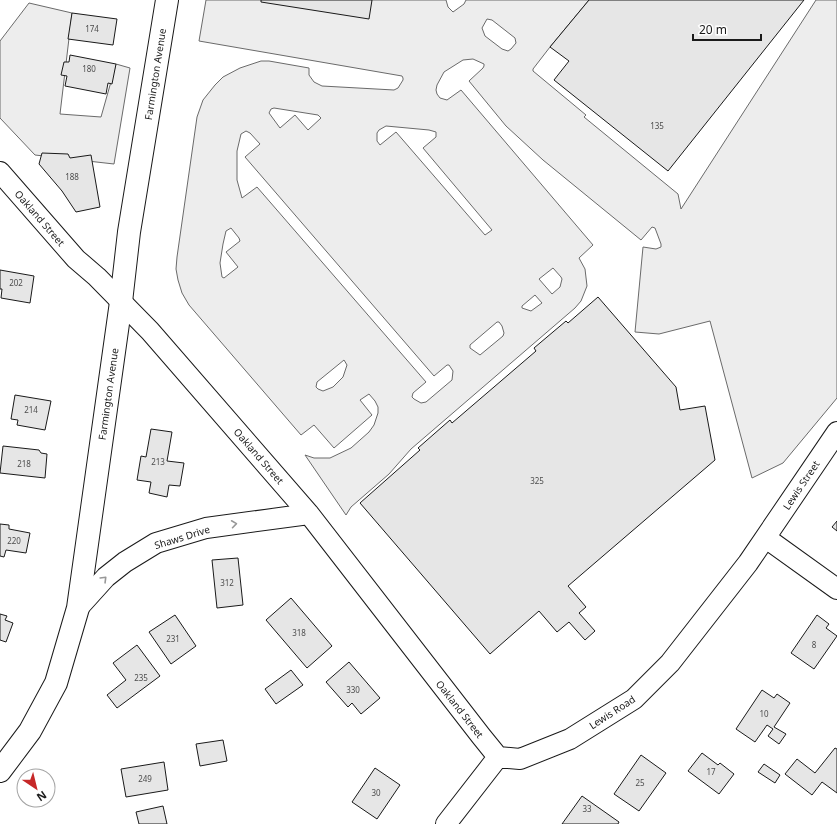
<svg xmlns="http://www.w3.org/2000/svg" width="837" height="824" viewBox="0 0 837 824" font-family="'Noto Sans',sans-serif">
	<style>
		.built { fill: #ededed; stroke: #6a6a6a; fill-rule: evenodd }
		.building { fill: #e6e6e6; stroke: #1a1a1a }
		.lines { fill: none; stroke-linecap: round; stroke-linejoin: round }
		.street-casing { stroke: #1a1a1a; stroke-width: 22 }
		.highway-casing { stroke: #1a1a1a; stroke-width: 24 }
		.street { stroke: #fff; stroke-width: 20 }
		.highway { stroke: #fff; stroke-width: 22 }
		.oneway { stroke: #989898 }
		.labels { text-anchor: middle; stroke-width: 3; stroke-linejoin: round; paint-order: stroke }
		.number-label { font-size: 8px; fill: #4d4d4d }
		.street-label { font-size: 10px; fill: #1a1a1a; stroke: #fff }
	</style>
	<rect width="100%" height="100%" fill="#fff"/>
	<path class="built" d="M 206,0 L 446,0 L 448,7 L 453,12 L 464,4 L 466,0 L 589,0 L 550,47 L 533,69 L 533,71 L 586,115 L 584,117 L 678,194 L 681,209 L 816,0 L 837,0 L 837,398 L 783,463 L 752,478 L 710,321 L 659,334 L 635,332 L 643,247 L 656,249 L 661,247 L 661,244 L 655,228 L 652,227 L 641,240 L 543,160 L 506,126 L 469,81 L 483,68 L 484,66 L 484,64 L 473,59 L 463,60 L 444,72 L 437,85 L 436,90 L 437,94 L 440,98 L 447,100 L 461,90 L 593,245 L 579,258 L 585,269 L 587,286 L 581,301 L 575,308 L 411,449 L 389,474 L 351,507 L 346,515 L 305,455 L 314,458 L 330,458 L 351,448 L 369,432 L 374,425 L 378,413 L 378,407 L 375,401 L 369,394 L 360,400 L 372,415 L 334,448 L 314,425 L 301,435 L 189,305 L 182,293 L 178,280 L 176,269 L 177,257 L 197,117 L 203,100 L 215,85 L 223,77 L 240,68 L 261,61 L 269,61 L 309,68 L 309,75 L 314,82 L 322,86 L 394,90 L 398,88 L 403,80 L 403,78 L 402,76 L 199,41 ZM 487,19 L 492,20 L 515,38 L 516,43 L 511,49 L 508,51 L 502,49 L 485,36 L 482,28 ZM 274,108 L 318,115 L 321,118 L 308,130 L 295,115 L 280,128 L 269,113 L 271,109 ZM 386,126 L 429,130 L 436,132 L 436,137 L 423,148 L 492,230 L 485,235 L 396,132 L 380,145 L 377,141 L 377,133 L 379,130 ZM 246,131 L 250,133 L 260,144 L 245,157 L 434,376 L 447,365 L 449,365 L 453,371 L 452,380 L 426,402 L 421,403 L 414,399 L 412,397 L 413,393 L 426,382 L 257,187 L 242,198 L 237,180 L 237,151 L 241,134 ZM 231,228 L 239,238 L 240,241 L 226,252 L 238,267 L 224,278 L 222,277 L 220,263 L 223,244 L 226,231 ZM 553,268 L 561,277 L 562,279 L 560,287 L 552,294 L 539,279 ZM 535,295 L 542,303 L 531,311 L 522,308 L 522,306 ZM 497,322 L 499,322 L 502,326 L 504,333 L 503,336 L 480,355 L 470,348 L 470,345 ZM 344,360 L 347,365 L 343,377 L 333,387 L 323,391 L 318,389 L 316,387 L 317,382 Z
		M 29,3 L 72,13 L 60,114 L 101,117 L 116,64 L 130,68 L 114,164 L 35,155 L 0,118 L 0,41 Z"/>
	<path class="building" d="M 261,0 L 372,0 L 369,19 L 261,2 Z
		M 589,0 L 804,0 L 668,171 L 554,80 L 569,61 L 550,47 Z
		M 72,13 L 117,19 L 113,45 L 68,39 Z
		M 70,55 L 116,64 L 112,84 L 108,83 L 106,94 L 65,86 L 67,76 L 61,75 L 64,62 L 69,62 Z
		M 42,153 L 68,154 L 70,158 L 91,155 L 100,207 L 76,212 L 62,191 L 39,164 Z
		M 0,270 L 34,276 L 30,303 L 1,298 L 2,289 L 0,289 Z
		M 598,297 L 676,387 L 680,410 L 705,406 L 715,460 L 568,586 L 586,607 L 579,613 L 595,631 L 585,640 L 569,622 L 557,632 L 539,611 L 490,654 L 360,503 L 420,450 L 418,448 L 450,420 L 452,423 L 536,351 L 534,348 L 566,321 L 568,323 Z
		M 15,395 L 51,401 L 45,430 L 17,425 L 18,420 L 11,419 Z
		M 151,429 L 172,432 L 167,461 L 184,463 L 180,486 L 169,485 L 167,497 L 149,493 L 151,482 L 137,480 L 141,456 L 146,457 Z
		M 3,446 L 39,450 L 41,453 L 47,454 L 45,478 L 0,473 Z
		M 837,521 L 837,531 L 832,527 Z
		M 0,524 L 9,525 L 9,529 L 30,533 L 26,553 L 6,550 L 4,557 L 0,556 Z
		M 238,558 L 243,605 L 217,608 L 212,560 Z
		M 291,598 L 332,646 L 307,668 L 266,620 Z
		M 0,614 L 7,616 L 5,620 L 13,623 L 6,642 L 0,640 Z
		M 175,615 L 196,646 L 171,664 L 149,632 Z
		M 817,615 L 829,624 L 826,628 L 837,636 L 814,669 L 791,653 Z
		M 137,645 L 160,676 L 117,708 L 107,695 L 126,680 L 113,663 Z
		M 349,662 L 380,698 L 361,714 L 352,703 L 348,707 L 326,682 Z
		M 291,670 L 303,685 L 276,704 L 265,689 Z
		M 762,690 L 774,698 L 777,694 L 790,703 L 774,727 L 786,734 L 779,744 L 768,736 L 773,729 L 767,725 L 755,742 L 736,729 Z
		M 223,740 L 227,761 L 200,766 L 196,744 Z
		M 835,748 L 837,749 L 837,793 L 822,782 L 812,795 L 785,774 L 797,759 L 815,773 Z
		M 702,753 L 718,765 L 720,763 L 734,774 L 719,794 L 688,771 Z
		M 641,755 L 666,773 L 639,811 L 614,794 Z
		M 164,762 L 168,790 L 126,797 L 121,769 Z
		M 764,764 L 780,775 L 775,783 L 758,772 Z
		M 375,768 L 400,785 L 377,819 L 352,802 Z
		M 582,796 L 619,822 L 618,824 L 562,824 Z
		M 163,806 L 167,824 L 139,824 L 136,812 Z"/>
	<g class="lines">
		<defs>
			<path id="street" d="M 0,172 L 76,259 L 97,277 L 150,331 L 309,514 L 481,736 L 498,757
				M 766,538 L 837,589
				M 78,608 L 106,577 L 125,562 L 156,543 L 206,528 L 309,514
				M 498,757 L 520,759 L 570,739 L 634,699 L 670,663 L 748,563 L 837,432
				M 446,824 L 498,757"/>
			<path id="highway" d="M 0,771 L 30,731 L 56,683 L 78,608 L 121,302 L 129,232 L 167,0"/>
		</defs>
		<use href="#street" class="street-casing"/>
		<use href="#highway" class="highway-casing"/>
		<use href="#street" class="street"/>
		<use href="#highway" class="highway"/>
	</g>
	<defs><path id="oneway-chevron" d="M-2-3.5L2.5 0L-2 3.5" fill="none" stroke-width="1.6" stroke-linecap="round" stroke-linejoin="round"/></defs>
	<g class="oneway">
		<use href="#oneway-chevron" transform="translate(234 524) rotate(-8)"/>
		<use href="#oneway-chevron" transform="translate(104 579) rotate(-45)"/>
	</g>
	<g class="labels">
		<g class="number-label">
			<text x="92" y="32">174</text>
			<text x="89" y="72">180</text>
			<text x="657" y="129">135</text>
			<text x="72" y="180">188</text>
			<text x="16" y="286">202</text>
			<text x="31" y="413">214</text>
			<text x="158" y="465">213</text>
			<text x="24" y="467">218</text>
			<text x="537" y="484">325</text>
			<text x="14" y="544">220</text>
			<text x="227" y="586">312</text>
			<text x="299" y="636">318</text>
			<text x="173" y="642">231</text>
			<text x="814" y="648">8</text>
			<text x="141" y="681">235</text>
			<text x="353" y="693">330</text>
			<text x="764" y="717">10</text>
			<text x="711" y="775">17</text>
			<text x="145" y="782">249</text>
			<text x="640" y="786">25</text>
			<text x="376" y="796">30</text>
			<text x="587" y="812">33</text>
		</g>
		<g class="street-label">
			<text transform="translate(155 74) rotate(-81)" y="4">Farmington Avenue</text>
			<text transform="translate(40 218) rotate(49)" y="4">Oakland Street</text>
			<text transform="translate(108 394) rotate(-82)" y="4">Farmington Avenue</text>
			<text transform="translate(259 456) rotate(49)" y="4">Oakland Street</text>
			<text transform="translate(801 485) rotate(-56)" y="4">Lewis Street</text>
			<text transform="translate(182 537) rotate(-17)" y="4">Shaws Drive</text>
			<text transform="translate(460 709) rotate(52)" y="4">Oakland Street</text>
			<text transform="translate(612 712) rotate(-33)" y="4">Lewis Road</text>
		</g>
	</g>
	<g transform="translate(36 788) rotate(145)"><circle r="19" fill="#ffffff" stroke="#a3a3a3"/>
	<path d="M0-3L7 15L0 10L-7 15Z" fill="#c62828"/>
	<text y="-6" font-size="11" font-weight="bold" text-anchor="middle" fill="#1a1a1a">N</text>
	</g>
	<path d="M693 34v6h68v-6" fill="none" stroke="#1a1a1a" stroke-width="2"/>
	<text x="699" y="34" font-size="12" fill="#1a1a1a" stroke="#ffffff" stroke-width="3" paint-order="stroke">20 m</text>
</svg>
